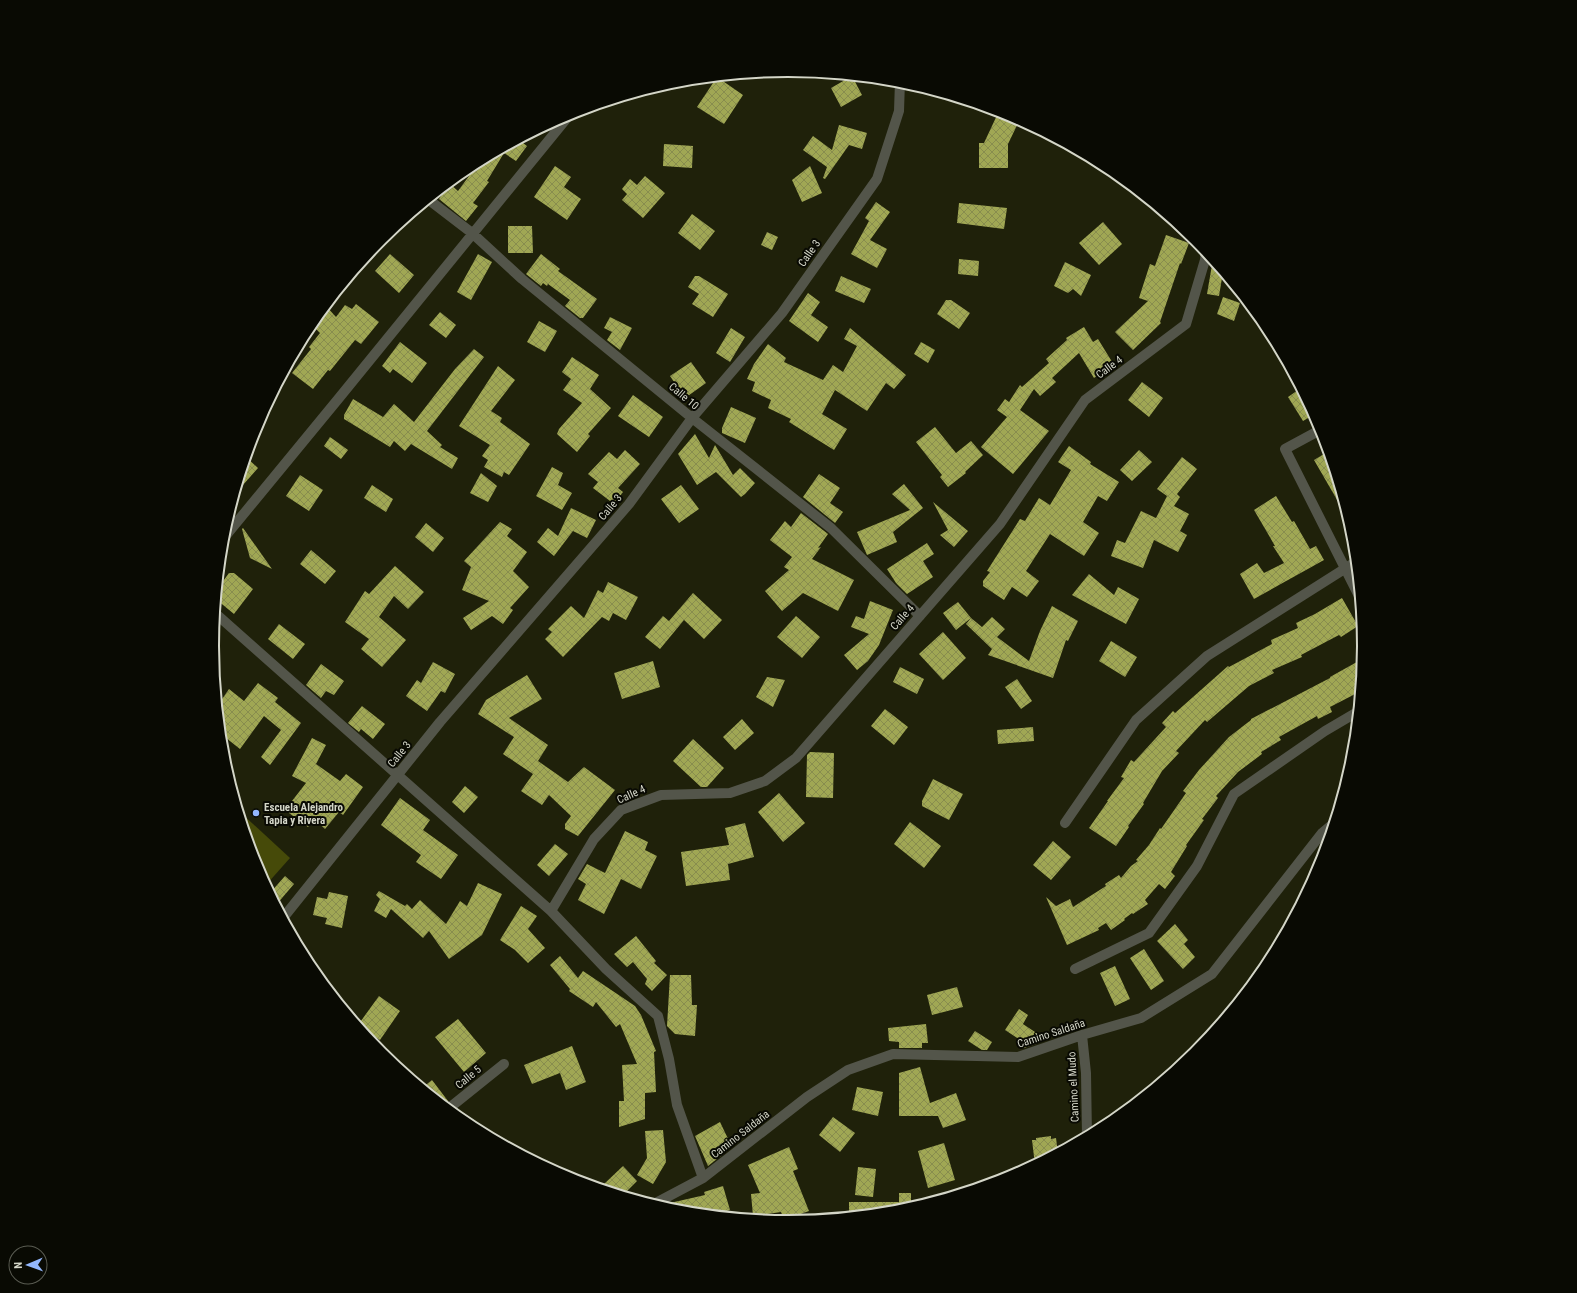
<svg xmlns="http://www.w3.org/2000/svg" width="1577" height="1293" viewBox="0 0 1577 1293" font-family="'Roboto Condensed',sans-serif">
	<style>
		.pitch { fill: #464a09 }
		.building { fill: url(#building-cross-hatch) }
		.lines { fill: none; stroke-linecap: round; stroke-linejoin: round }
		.minor { stroke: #53554a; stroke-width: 10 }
		.poi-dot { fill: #93b7fd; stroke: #090a03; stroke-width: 1.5 }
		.labels { text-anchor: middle; stroke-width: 4; stroke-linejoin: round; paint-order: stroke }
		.street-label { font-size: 11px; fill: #d4d6c8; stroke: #090a03 }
		.poi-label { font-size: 11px; font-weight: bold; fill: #d4d6c8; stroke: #090a03; text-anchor: start }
		.rim { fill: none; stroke: #d4d6c8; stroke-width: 2 }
	</style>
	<defs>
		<pattern id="building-cross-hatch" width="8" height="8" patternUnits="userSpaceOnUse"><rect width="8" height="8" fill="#a0a754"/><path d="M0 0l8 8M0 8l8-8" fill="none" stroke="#888d4e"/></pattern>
	</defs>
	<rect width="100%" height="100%" fill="#1f210a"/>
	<path class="pitch" d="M 239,811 L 290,858 L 266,885 L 256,867 Z"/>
	<path class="building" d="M 852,76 L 862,95 L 841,107 L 831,88 Z
		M 717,77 L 743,95 L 724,124 L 697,107 Z
		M 999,111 L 1009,114 L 1020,119 L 1008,144 L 1008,168 L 979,168 L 979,143 L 984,143 Z
		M 839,125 L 867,133 L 862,149 L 849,145 L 825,179 L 823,178 L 827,167 L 803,150 L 813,136 L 832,150 Z
		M 519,140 L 527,146 L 516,161 L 504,153 L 487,181 L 489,182 L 473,203 L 478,206 L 466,221 L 439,199 L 450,184 L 458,191 L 480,161 Z
		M 664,144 L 693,146 L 692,168 L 663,166 Z
		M 555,166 L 571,177 L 564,187 L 581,199 L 567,220 L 534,197 Z
		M 810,166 L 822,193 L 802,202 L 792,180 Z
		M 645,176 L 665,193 L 643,218 L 622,200 L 627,194 L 622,189 L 630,179 L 637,185 Z
		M 876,202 L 890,212 L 870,240 L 887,249 L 877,268 L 851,254 L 869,221 L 865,218 Z
		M 959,203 L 1007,208 L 1004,229 L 957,223 Z
		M 692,214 L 715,231 L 700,250 L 678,233 Z
		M 1103,222 L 1122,244 L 1099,265 L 1079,243 Z
		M 508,226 L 532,226 L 533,253 L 508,253 Z
		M 767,232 L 778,237 L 772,250 L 761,245 Z
		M 1166,235 L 1189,243 L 1181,264 L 1180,263 L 1160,322 L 1161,323 L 1133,350 L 1115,332 L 1148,301 L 1139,298 L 1150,264 L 1155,266 Z
		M 390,254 L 414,275 L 399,293 L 375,271 Z
		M 478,254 L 492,262 L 471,300 L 457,292 Z
		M 541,254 L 560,269 L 558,271 L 597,299 L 583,318 L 580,318 L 565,306 L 570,300 L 548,284 L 547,286 L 543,283 L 541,286 L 526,274 Z
		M 959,259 L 979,261 L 978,276 L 958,274 Z
		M 1213,259 L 1223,272 L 1219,296 L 1207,294 Z
		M 1065,262 L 1091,275 L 1081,296 L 1073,289 L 1068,293 L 1054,286 Z
		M 695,276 L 699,276 L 728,294 L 713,317 L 692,304 L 699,294 L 688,287 Z
		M 841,276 L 871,289 L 864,303 L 835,291 Z
		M 808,293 L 820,302 L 811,315 L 828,327 L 818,342 L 789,321 Z
		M 1223,297 L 1240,303 L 1234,321 L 1217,314 Z
		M 946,300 L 951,300 L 970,313 L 959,329 L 937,314 Z
		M 356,304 L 379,322 L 361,344 L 355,340 L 330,371 L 328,370 L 313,389 L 292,373 L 311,349 L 309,347 L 320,333 L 311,324 L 326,306 L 336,317 L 345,305 L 352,309 Z
		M 440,312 L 456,325 L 446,338 L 429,325 Z
		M 610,317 L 632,328 L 620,350 L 607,340 L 612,332 L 604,328 Z
		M 539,321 L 557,331 L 545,352 L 527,342 Z
		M 1084,327 L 1093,342 L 1098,339 L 1114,365 L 1094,378 L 1079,353 L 1052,378 L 1056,382 L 1040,396 L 1034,389 L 1020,410 L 1049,431 L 1013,474 L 981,447 L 1007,417 L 997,410 L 1005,399 L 1009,402 L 1020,385 L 1022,387 L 1049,363 L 1046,359 L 1067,340 L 1066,338 Z
		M 731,328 L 745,337 L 730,362 L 716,353 Z
		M 850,328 L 906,375 L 894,389 L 886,383 L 867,411 L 835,390 L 822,414 L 847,429 L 834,450 L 789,422 L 791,419 L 768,408 L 771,400 L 752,391 L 755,382 L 747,379 L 754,364 L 768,344 L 786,358 L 784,362 L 823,380 L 833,365 L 843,372 L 857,346 L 844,339 Z
		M 400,342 L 427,363 L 412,383 L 393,369 L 390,373 L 382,366 Z
		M 921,342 L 935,350 L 928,363 L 914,354 Z
		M 474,349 L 484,357 L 427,431 L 442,445 L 440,447 L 458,458 L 452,469 L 411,444 L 405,451 L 394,441 L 390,447 L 344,419 L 344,415 L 353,399 L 383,417 L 394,404 L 414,422 L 455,369 Z
		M 572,357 L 599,375 L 590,389 L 611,408 L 588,434 L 590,436 L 577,452 L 557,434 L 559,429 L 582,403 L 563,390 L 571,379 L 562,372 Z
		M 691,362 L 706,383 L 685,398 L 670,376 Z
		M 498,366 L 515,380 L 491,411 L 502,418 L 500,422 L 530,444 L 509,475 L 504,472 L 502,477 L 484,467 L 488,460 L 482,456 L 490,445 L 459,426 Z
		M 1142,382 L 1163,398 L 1149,417 L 1128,400 Z
		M 1301,388 L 1315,414 L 1303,421 L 1288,397 Z
		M 633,395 L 663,417 L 649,437 L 618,416 Z
		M 731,407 L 756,418 L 745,443 L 722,433 L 722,428 Z
		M 935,427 L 956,453 L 971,441 L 983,455 L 965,472 L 966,473 L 948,487 L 940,477 L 942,475 L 916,442 Z
		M 695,434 L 709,458 L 715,445 L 733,475 L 740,468 L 755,483 L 745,494 L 741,497 L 716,472 L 697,485 L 678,454 Z
		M 330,437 L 348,450 L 341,459 L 324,446 Z
		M 1069,446 L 1091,462 L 1090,464 L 1119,482 L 1107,501 L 1098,496 L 1083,522 L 1099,533 L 1084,556 L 1050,534 L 1026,571 L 1039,581 L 1027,597 L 1012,587 L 1004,600 L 983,586 L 983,581 L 990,572 L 987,571 L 1020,519 L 1025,521 L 1039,498 L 1050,505 L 1071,470 L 1058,462 Z
		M 625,450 L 640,464 L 618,488 L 623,492 L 614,504 L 593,488 L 598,482 L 588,474 L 609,452 L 617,459 Z
		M 1139,450 L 1152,462 L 1132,481 L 1120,470 Z
		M 1329,451 L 1345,503 L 1340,505 L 1314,460 Z
		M 246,457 L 258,468 L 236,493 L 243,469 Z
		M 1182,457 L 1197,469 L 1177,494 L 1180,497 L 1174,506 L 1189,514 L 1180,531 L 1187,535 L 1178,552 L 1154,540 L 1143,568 L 1111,556 L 1117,540 L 1125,543 L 1141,511 L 1156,518 L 1167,496 L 1157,489 Z
		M 552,467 L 563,473 L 558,485 L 572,493 L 562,510 L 536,496 Z
		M 481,473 L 497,486 L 488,502 L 470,493 Z
		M 819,474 L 840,488 L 830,503 L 843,512 L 835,523 L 803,497 Z
		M 300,475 L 323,490 L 309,511 L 286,496 Z
		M 904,484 L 923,508 L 893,532 L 897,542 L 867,555 L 857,532 L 910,510 L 892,494 Z
		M 372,485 L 393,499 L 386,512 L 364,498 Z
		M 681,485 L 699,509 L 679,523 L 661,499 Z
		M 1276,496 L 1292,522 L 1294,521 L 1310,549 L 1316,546 L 1324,560 L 1254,599 L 1240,574 L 1257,563 L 1264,573 L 1284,563 L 1273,546 L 1275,546 L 1254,510 Z
		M 933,502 L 968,531 L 954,547 L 940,535 L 948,530 Z
		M 571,508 L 596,520 L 587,538 L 573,531 L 554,556 L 537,542 L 548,528 L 558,536 Z
		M 801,513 L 828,534 L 818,548 L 821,547 L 812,559 L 854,580 L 838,611 L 803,593 L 782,611 L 765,591 L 789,570 L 784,567 L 792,557 L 770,540 L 785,521 L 791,527 Z
		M 500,522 L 512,529 L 507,536 L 527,552 L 513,571 L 529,587 L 510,608 L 513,610 L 503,624 L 492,616 L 471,630 L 463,618 L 489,601 L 462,590 L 471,567 L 464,561 Z
		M 426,523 L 444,538 L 433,552 L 415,537 Z
		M 243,528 L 272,569 L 250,558 L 242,529 Z
		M 927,543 L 934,554 L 923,561 L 933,577 L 907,594 L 896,583 L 887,569 Z
		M 311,550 L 336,571 L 325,584 L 300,564 Z
		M 395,566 L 424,592 L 408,609 L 394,596 L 379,617 L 406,640 L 382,667 L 361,649 L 369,639 L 345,622 L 365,591 L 369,594 Z
		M 229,573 L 234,573 L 253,589 L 234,614 L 217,600 L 218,588 Z
		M 1089,574 L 1114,595 L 1118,587 L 1139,599 L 1126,624 L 1072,595 Z
		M 608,582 L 638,597 L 626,620 L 613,613 L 609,621 L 602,617 L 563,657 L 545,639 L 552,632 L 548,629 L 571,606 L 584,618 L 598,590 L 603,593 Z
		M 693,593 L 722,620 L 704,639 L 684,620 L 660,649 L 645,637 L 663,616 L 669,621 Z
		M 1342,598 L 1358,626 L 1341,637 L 1339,635 L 1301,655 L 1302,657 L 1272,670 L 1274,673 L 1249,686 L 1207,722 L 1205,720 L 1176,751 L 1179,753 L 1162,771 L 1143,803 L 1144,804 L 1128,826 L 1129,827 L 1116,846 L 1089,828 L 1108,801 L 1107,801 L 1124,778 L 1121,777 L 1131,760 L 1134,762 L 1166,727 L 1162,723 L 1173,711 L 1175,713 L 1228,666 L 1229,667 L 1272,644 L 1271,640 L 1298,628 L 1296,623 L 1315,614 Z
		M 870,601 L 893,610 L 879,645 L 868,661 L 857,670 L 844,655 L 869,634 L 851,627 L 856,616 L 864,619 Z
		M 958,602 L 971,618 L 956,630 L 943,613 Z
		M 1052,606 L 1078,621 L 1068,641 L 1066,640 L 1053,678 L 988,655 L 992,649 L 966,624 L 971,618 L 982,627 L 992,617 L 1005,629 L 997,637 L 1029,661 L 1040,631 Z
		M 796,616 L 820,637 L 802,658 L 777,637 Z
		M 279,624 L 305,644 L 293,659 L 268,639 Z
		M 943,632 L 966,658 L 943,680 L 919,654 Z
		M 1111,641 L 1137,657 L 1125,677 L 1099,661 Z
		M 1364,658 L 1361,691 L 1330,707 L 1332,712 L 1318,719 L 1317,716 L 1279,737 L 1281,740 L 1261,752 L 1262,754 L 1238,772 L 1216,796 L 1218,798 L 1202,819 L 1204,820 L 1186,845 L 1187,846 L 1171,872 L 1175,876 L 1165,889 L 1159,884 L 1145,900 L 1148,904 L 1133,914 L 1132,913 L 1124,919 L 1125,920 L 1111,930 L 1106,923 L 1098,928 L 1099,930 L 1067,945 L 1046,897 L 1056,906 L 1070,899 L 1073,907 L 1106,886 L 1105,884 L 1119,875 L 1121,878 L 1131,866 L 1138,861 L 1136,860 L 1149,845 L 1160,828 L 1161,829 L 1186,793 L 1183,791 L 1199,770 L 1229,737 L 1251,720 L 1251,719 L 1330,678 L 1330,677 Z
		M 653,661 L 660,687 L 622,699 L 614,673 Z
		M 433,662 L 455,674 L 445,693 L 441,691 L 427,711 L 406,696 L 417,680 L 421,683 Z
		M 321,664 L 344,681 L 334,695 L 326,691 L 321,698 L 306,685 Z
		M 900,667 L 924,679 L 917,694 L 893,682 Z
		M 527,675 L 542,699 L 509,718 L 548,745 L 538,761 L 568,782 L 584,767 L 615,790 L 578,836 L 565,829 L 565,824 L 571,816 L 549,795 L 542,805 L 521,791 L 533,774 L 503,754 L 514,737 L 478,714 L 486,700 Z
		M 767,677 L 785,680 L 773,707 L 756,697 Z
		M 1017,679 L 1032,701 L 1021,709 L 1005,687 Z
		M 258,683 L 278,698 L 275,702 L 301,723 L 270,765 L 261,757 L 281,730 L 264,716 L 240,749 L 221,734 L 218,705 L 229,689 L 244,701 Z
		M 362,706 L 385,724 L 373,739 L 361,729 L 359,732 L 348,723 Z
		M 885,709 L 908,727 L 894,745 L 871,726 Z
		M 742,719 L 754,733 L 735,750 L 723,737 Z
		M 1033,727 L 1034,741 L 998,744 L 997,730 Z
		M 312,738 L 326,745 L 316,764 L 340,781 L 346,774 L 363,787 L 343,815 L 339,812 L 325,829 L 314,819 L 308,827 L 285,810 L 306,783 L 292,776 Z
		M 693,739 L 724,768 L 707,787 L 701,787 L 673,761 Z
		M 810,752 L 834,753 L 833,798 L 806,797 L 807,755 Z
		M 933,779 L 963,794 L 949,820 L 922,806 L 922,801 Z
		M 465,786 L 478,797 L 464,813 L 452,802 Z
		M 779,793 L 805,823 L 783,842 L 758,812 Z
		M 400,798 L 430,820 L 423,830 L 458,855 L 441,879 L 416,862 L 421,855 L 381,825 Z
		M 910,822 L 941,846 L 924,868 L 894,844 Z
		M 745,823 L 754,857 L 728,864 L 730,880 L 686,886 L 681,852 L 729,845 L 725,828 Z
		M 625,831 L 648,842 L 645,850 L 657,856 L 641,889 L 621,879 L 604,914 L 578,900 L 586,884 L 578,879 L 587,864 L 605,873 Z
		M 1053,841 L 1071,857 L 1051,880 L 1033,865 Z
		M 555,844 L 568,854 L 549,876 L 537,865 Z
		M 285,876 L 294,884 L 276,905 L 270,893 Z
		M 478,883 L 502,894 L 482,935 L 449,959 L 429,931 L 423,938 L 391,909 L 386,918 L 374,911 L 380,899 L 376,895 L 379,891 L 405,906 L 407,904 L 412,909 L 420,900 L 446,924 L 460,901 L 467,906 Z
		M 329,892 L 348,896 L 342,928 L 325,924 L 327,918 L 313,915 L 317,897 L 327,899 Z
		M 521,906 L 537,916 L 528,929 L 545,948 L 528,963 L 515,950 L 500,940 Z
		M 1175,924 L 1188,940 L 1184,944 L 1195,957 L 1183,969 L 1157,941 Z
		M 636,936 L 656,961 L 654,963 L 667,975 L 652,991 L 645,984 L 647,979 L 633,962 L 627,967 L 614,954 Z
		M 1144,949 L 1164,981 L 1151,990 L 1130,958 Z
		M 560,956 L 578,978 L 583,971 L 635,1006 L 641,1015 L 656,1051 L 654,1052 L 656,1092 L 645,1093 L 645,1119 L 619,1127 L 619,1101 L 624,1101 L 622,1065 L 637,1064 L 620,1024 L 616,1027 L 596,1002 L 593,1007 L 569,991 L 570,989 L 550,965 Z
		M 1115,966 L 1130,999 L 1115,1006 L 1100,973 Z
		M 670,975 L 691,975 L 692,1005 L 697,1005 L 695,1036 L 675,1034 L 667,1026 Z
		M 957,987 L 963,1007 L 932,1015 L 927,995 Z
		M 379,996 L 400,1011 L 380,1040 L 358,1025 Z
		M 1019,1009 L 1028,1015 L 1023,1024 L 1041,1036 L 1036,1044 L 1024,1048 L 1020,1045 L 1022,1041 L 1005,1030 Z
		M 458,1019 L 486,1053 L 464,1072 L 435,1037 Z
		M 926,1024 L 928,1043 L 922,1043 L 922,1048 L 899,1048 L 899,1042 L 889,1041 L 888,1028 Z
		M 975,1031 L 992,1042 L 987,1050 L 982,1050 L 968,1041 Z
		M 572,1046 L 586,1082 L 566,1090 L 560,1073 L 532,1084 L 524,1065 Z
		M 920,1067 L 930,1103 L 956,1093 L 966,1120 L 943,1128 L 938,1116 L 899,1116 L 899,1073 Z
		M 432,1080 L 448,1101 L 443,1105 L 422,1088 Z
		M 857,1087 L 883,1092 L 878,1116 L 852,1110 Z
		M 833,1117 L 855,1133 L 840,1152 L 819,1135 Z
		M 720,1122 L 732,1147 L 708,1166 L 695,1136 Z
		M 663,1130 L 666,1162 L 653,1184 L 637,1175 L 647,1158 L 645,1131 Z
		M 1051,1136 L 1051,1139 L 1056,1138 L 1058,1153 L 1035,1165 L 1032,1140 L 1036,1140 L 1036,1138 Z
		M 944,1143 L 955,1180 L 928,1188 L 918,1151 Z
		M 789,1147 L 798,1169 L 793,1171 L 809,1211 L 784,1220 L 781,1212 L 753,1216 L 751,1194 L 760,1193 L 748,1165 Z
		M 623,1166 L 637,1181 L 622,1196 L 609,1192 L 603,1185 Z
		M 858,1167 L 876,1169 L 873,1197 L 855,1195 Z
		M 723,1186 L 730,1210 L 712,1215 L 676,1212 L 661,1207 L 670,1203 L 705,1195 L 704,1192 Z
		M 899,1193 L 911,1193 L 911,1202 L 917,1202 L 917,1207 L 901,1212 L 889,1213 L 849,1213 L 849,1202 L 899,1202 Z"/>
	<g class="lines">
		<path class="minor" d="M 429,200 L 472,233 L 522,279 L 692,418 L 831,528 L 920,616
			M 1322,429 L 1285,449 L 1360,598
			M 223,539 L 339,398 L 571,113
			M 215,613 L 551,911 L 606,969 L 658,1016 L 669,1059 L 677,1105 L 703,1178
			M 1065,823 L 1136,720 L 1207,656 L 1357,561
			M 551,911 L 594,839 L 621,810 L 661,795 L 730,793 L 765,781 L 796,758 L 1000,524 L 1085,400 L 1186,324 L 1205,260 L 1206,251
			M 283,918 L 440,722 L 629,504 L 692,418 L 782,313 L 877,179 L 899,111 L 900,81
			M 1075,969 L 1149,933 L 1197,866 L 1234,794 L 1325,731 L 1359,711
			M 1082,1035 L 1086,1073 L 1087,1137
			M 448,1109 L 504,1064
			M 652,1205 L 703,1178 L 807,1097 L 848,1070 L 893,1054 L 1018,1057 L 1082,1035 L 1141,1018 L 1212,974 L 1322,833 L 1334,823"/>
	</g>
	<circle class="poi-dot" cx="256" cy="813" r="4"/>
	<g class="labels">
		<g class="street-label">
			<text transform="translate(809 253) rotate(-55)" y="4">Calle 3</text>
			<text transform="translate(1109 367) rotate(-37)" y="4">Calle 4</text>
			<text transform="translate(684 396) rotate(40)" y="4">Calle 10</text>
			<text transform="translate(610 507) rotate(-50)" y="4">Calle 3</text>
			<text transform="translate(902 617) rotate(-49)" y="4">Calle 4</text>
			<text transform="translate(399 754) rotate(-51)" y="4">Calle 3</text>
			<text transform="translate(631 794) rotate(-24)" y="4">Calle 4</text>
			<text transform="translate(1051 1033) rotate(-18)" y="4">Camino Saldaña</text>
			<text transform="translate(468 1077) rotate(-40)" y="4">Calle 5</text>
			<text transform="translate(1073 1087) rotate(-93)" y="4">Camino el Mudo</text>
			<text transform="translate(740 1134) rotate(-38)" y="4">Camino Saldaña</text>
		</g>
		<g class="poi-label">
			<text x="264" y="811">Escuela Alejandro<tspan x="264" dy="13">Tapia y Rivera</tspan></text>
		</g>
	</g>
	<path d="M0 0H1577V1293H0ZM219 646a569 569 0 1 1 1138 0a569 569 0 1 1-1138 0Z" fill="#090a03" fill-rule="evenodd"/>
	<path class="rim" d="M219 646a569 569 0 1 1 1138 0a569 569 0 1 1-1138 0Z"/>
	<g transform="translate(28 1265) rotate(268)"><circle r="19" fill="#090a03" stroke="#5a5c52"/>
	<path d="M0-3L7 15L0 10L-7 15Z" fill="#93b7fd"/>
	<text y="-6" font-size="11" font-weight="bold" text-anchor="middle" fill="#d4d6c8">N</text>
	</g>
</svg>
